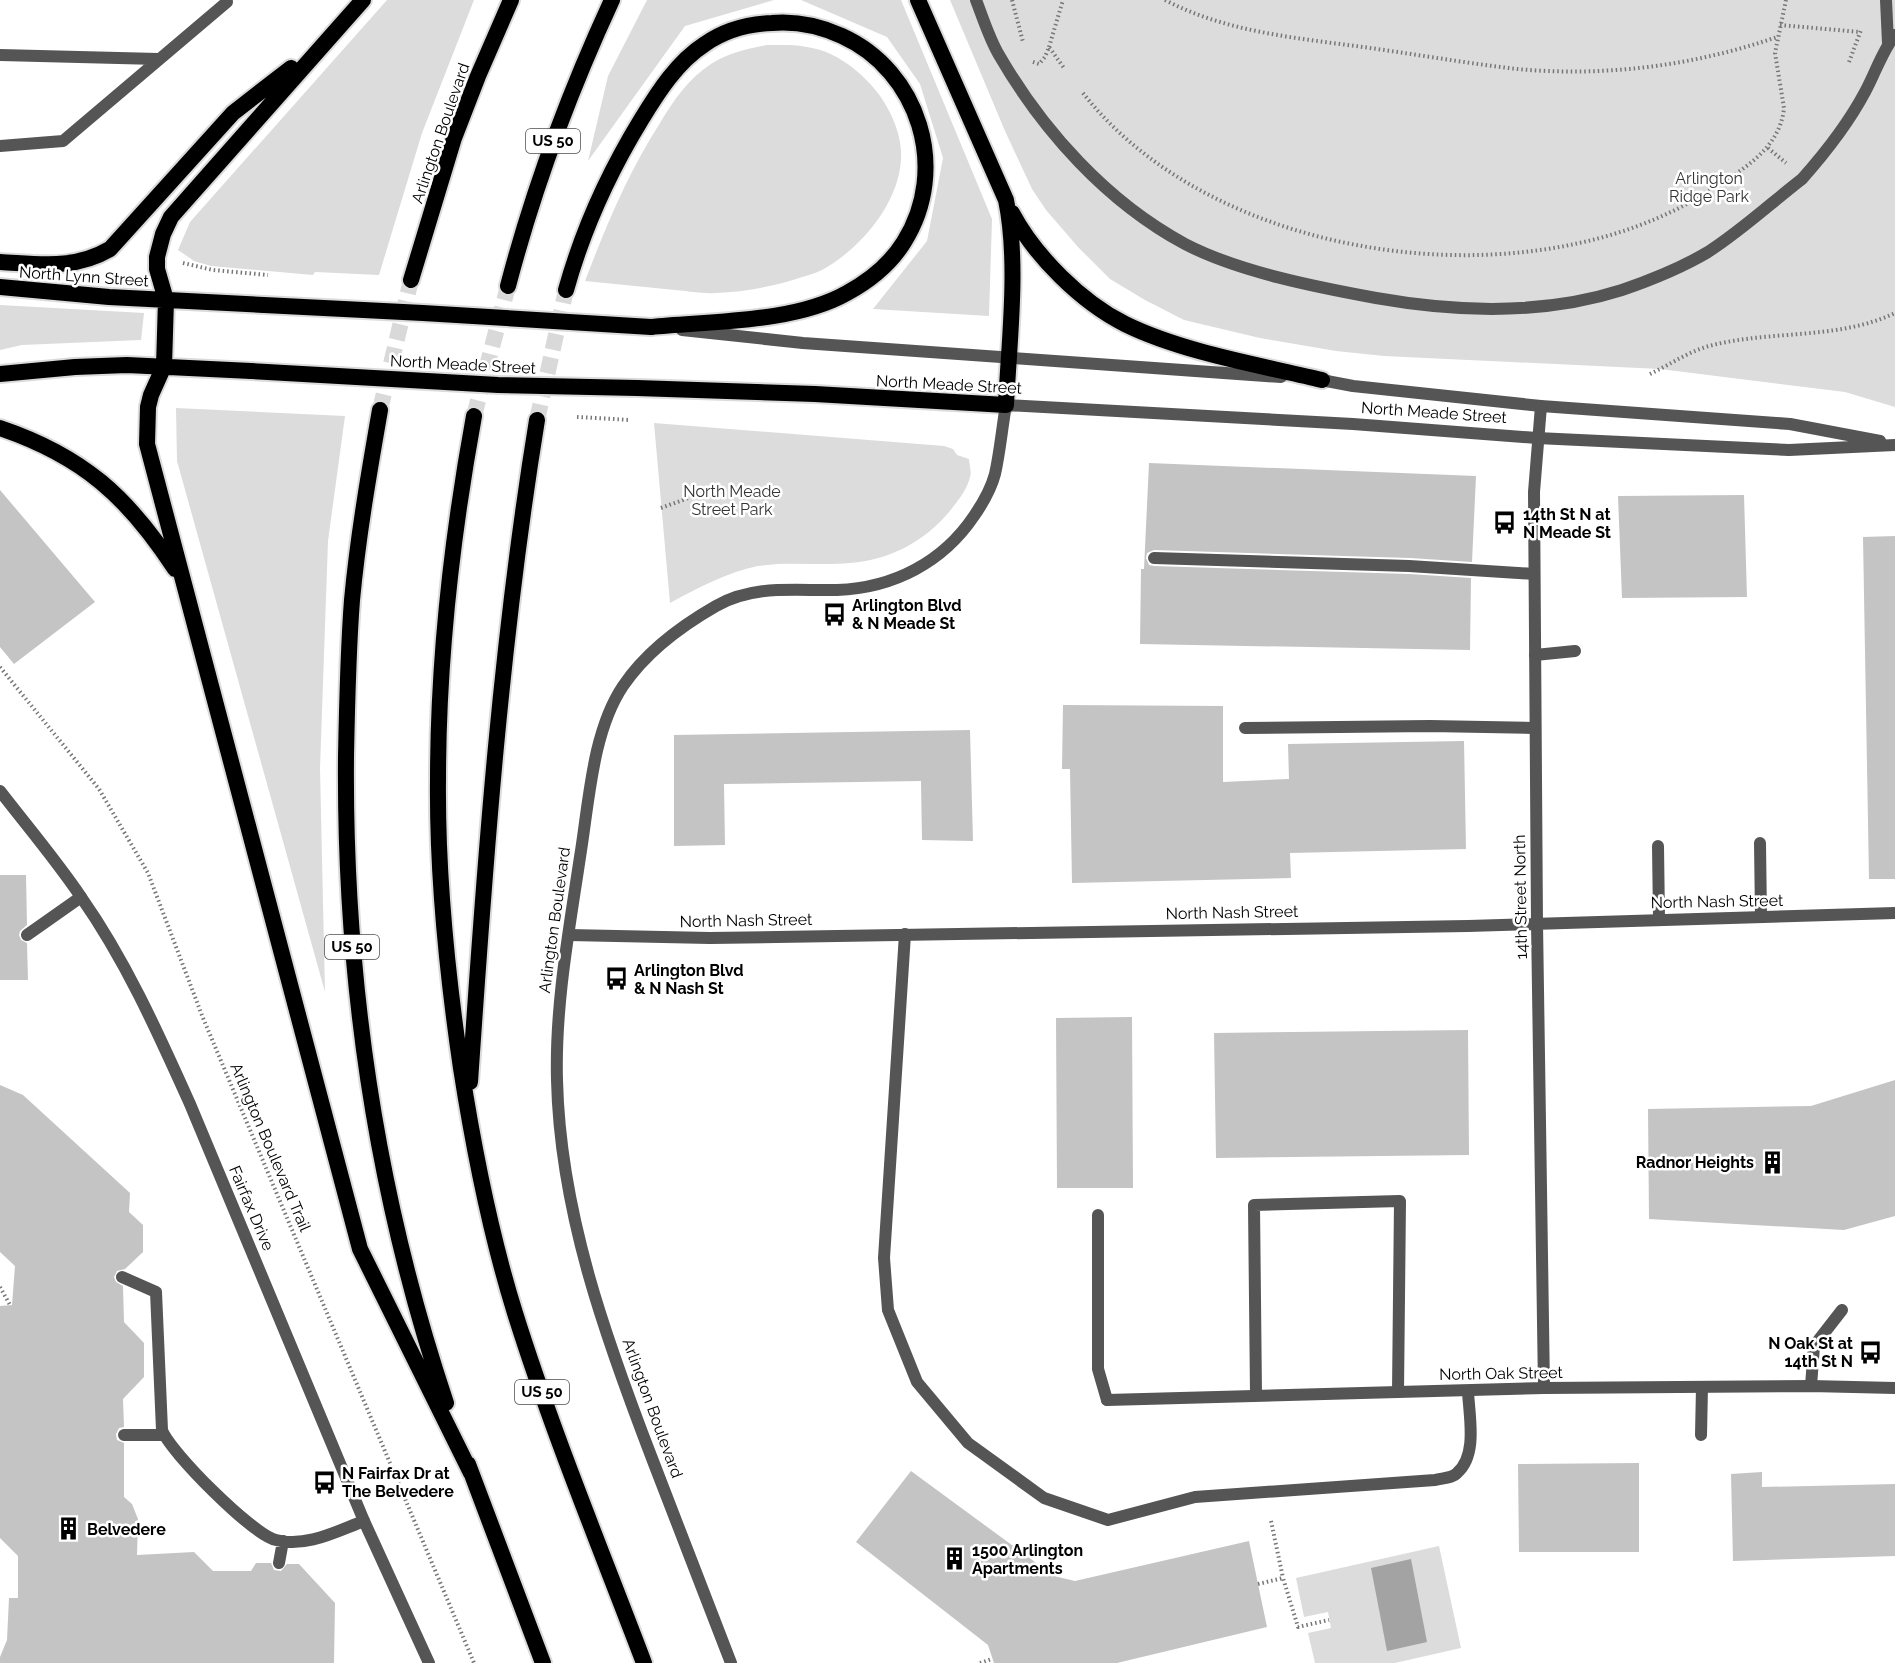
<svg xmlns="http://www.w3.org/2000/svg" width="1895" height="1663" viewBox="0 0 1895 1663" font-family="Raleway,sans-serif">
	<style>
		.green { fill: #dcdcdc }
		.water { fill: #a3a3a3 }
		.building { fill: #c4c4c4 }
		.lines { fill: none; stroke-linecap: round; stroke-linejoin: round }
		.trunk-tunnel { stroke: #d9d9d9; stroke-width: 16; stroke-dasharray: 16 8; stroke-linecap: butt }
		.trunk-casing { stroke: #dbdbdb; stroke-width: 20 }
		.path { stroke: #777; stroke-width: 4; stroke-dasharray: 1.5 3; stroke-linecap: butt }
		.service { stroke: #555; stroke-width: 12 }
		.minor { stroke: #555; stroke-width: 12 }
		.tertiary { stroke: #555; stroke-width: 12 }
		.trunk { stroke: #000; stroke-width: 16 }
		.trunk-bridge-casing { stroke: #dbdbdb; stroke-width: 20; stroke-linecap: butt }
		.path-bridge { stroke: #777; stroke-width: 4; stroke-dasharray: 1.5 3; stroke-linecap: butt }
		.trunk-bridge { stroke: #000; stroke-width: 16 }
		.labels { text-anchor: middle; stroke-width: 5; stroke-linejoin: round; paint-order: stroke }
		.shield { fill: #fff; stroke: #4c4c4c; stroke-width: 1.5 }
		.shield-label { font-size: 15px; font-weight: bold; fill: #000 }
		.street-label { font-size: 16px; fill: #000; stroke: #fff }
		.park-label { font-size: 16px; fill: #333; stroke: #fff }
		.poi-label { font-size: 16px; font-weight: bold; fill: #000; stroke: #fff; text-anchor: start }
	</style>
	<rect width="100%" height="100%" fill="#fff"/>
	<path class="green" d="M 387,0 L 474,0 L 422,133 L 379,275 L 315,272 L 313,275 L 211,266 L 194,261 L 178,250 L 190,222 Z
		M 647,0 L 774,0 L 685,26 L 588,161 L 608,76 Z
		M 801,0 L 901,0 L 992,219 L 989,316 L 873,309 L 927,241 L 943,158 L 920,84 L 887,37 Z
		M 950,0 L 1895,0 L 1895,407 L 1845,392 L 1660,369 L 1384,356 L 1336,351 L 1260,338 L 1184,320 L 1145,300 L 1110,279 L 1078,247 L 1046,210 L 1032,189 L 1005,131 Z
		M 767,45 C 782,45 797,44 812,48 C 835,52 857,69 872,86 C 889,105 903,134 901,160 C 898,205 860,249 822,270 C 814,274 804,276 796,279 C 771,287 742,292 716,293 C 703,294 688,291 675,290 C 645,287 615,284 585,281 C 606,226 628,173 660,123 C 673,101 689,78 711,64 C 728,53 747,49 767,45 Z
		M 0,305 L 144,313 L 141,340 L 22,345 L 0,350 Z
		M 176,408 L 345,416 L 328,541 L 320,768 L 325,992 L 177,461 Z
		M 654,423 L 944,446 L 953,449 L 957,455 L 969,459 C 969,464 972,472 970,477 C 967,490 957,502 949,512 C 924,542 889,560 850,563 C 819,566 789,561 758,566 C 727,572 698,588 670,603 Z
		M 1439,1546 L 1461,1648 L 1395,1663 L 1315,1663 L 1308,1633 L 1331,1628 L 1328,1612 L 1304,1617 L 1296,1578 Z"/>
	<path class="water" d="M 1411,1559 L 1427,1642 L 1387,1651 L 1371,1568 Z"/>
	<path class="building" d="M 1149,463 L 1476,476 L 1472,562 L 1410,558 L 1154,550 L 1147,553 L 1146,558 L 1149,565 L 1154,566 L 1409,574 L 1471,578 L 1470,650 L 1140,644 L 1141,569 L 1144,569 Z
		M 0,490 L 95,602 L 14,664 L 0,647 Z
		M 1744,495 L 1747,597 L 1622,598 L 1618,496 Z
		M 1895,536 L 1895,879 L 1869,879 L 1863,537 Z
		M 1063,705 L 1223,706 L 1223,782 L 1289,779 L 1288,744 L 1464,741 L 1466,849 L 1290,853 L 1291,878 L 1072,883 L 1070,769 L 1062,769 Z
		M 970,730 L 973,841 L 922,840 L 921,781 L 724,784 L 725,845 L 674,846 L 674,735 Z
		M 0,875 L 26,875 L 27,925 L 20,931 L 19,935 L 21,940 L 27,943 L 28,980 L 0,980 Z
		M 1132,1017 L 1133,1188 L 1057,1188 L 1056,1018 Z
		M 1468,1030 L 1469,1155 L 1216,1158 L 1214,1033 Z
		M 1895,1080 L 1895,1216 L 1844,1230 L 1649,1219 L 1648,1109 L 1811,1106 Z
		M 0,1085 L 23,1095 L 130,1193 L 129,1212 L 143,1225 L 143,1252 L 125,1269 L 117,1271 L 114,1277 L 116,1282 L 123,1286 L 124,1322 L 144,1343 L 144,1377 L 123,1399 L 124,1427 L 119,1428 L 116,1434 L 117,1440 L 124,1443 L 124,1497 L 132,1504 L 138,1519 L 137,1555 L 194,1552 L 213,1571 L 251,1571 L 256,1563 L 271,1563 L 274,1570 L 281,1571 L 287,1564 L 299,1564 L 335,1603 L 334,1663 L 0,1663 L 0,1657 L 7,1640 L 9,1598 L 18,1598 L 18,1556 L 0,1538 L 0,1306 L 12,1305 L 15,1266 L 0,1252 Z
		M 1639,1463 L 1639,1552 L 1519,1552 L 1518,1464 Z
		M 911,1471 L 1054,1576 L 1075,1581 L 1249,1541 L 1267,1627 L 1117,1663 L 994,1663 L 988,1645 L 856,1542 Z
		M 1762,1472 L 1762,1487 L 1895,1484 L 1895,1556 L 1733,1561 L 1731,1474 Z"/>
	<g class="lines">
		<path class="trunk-tunnel" d="M 380,410 L 411,280
			M 474,416 L 508,286
			M 537,420 L 566,290"/>
		<defs>
			<path id="trunk" d="M 363,0 L 171,217 L 163,234 L 157,257 L 157,269 L 166,300 L 164,366 L 151,395 L 148,407 L 147,444 L 360,1249 L 471,1473
				M 1012,213 C 1035,256 1081,302 1125,324 C 1182,352 1259,365 1322,380
				M 0,262 C 40,264 74,270 110,249 L 233,113 L 291,68
				M 411,280 L 454,138 L 478,76 L 511,0
				M 508,286 C 534,187 569,93 612,0
				M 0,287 L 109,297 L 264,305
				M 566,290 C 583,229 608,174 641,120 C 658,92 677,62 705,44 C 725,30 748,24 772,23 C 796,21 820,26 842,36 C 919,71 950,169 904,242 C 891,263 869,281 847,293 C 794,323 711,321 651,327
				M 0,374 L 75,367 L 127,365 L 251,371
				M 637,388 L 815,394 L 1006,405 C 1009,341 1019,263 1006,200 L 918,0
				M 380,410 C 369,473 358,536 352,600 C 348,652 347,704 346,756 C 344,977 376,1194 446,1403
				M 474,416 C 452,536 438,658 438,780 C 437,876 447,973 461,1068 C 474,1151 490,1233 515,1313 C 552,1431 600,1547 644,1663
				M 0,428 C 83,456 128,497 175,569
				M 470,1082 C 485,860 501,640 537,420
				M 468,1464 L 543,1663"/>
		</defs>
		<use href="#trunk" class="trunk-casing"/>
		<path class="path" d="M 1012,0 L 1023,42
			M 1165,0 C 1226,32 1296,38 1363,47 C 1414,54 1465,63 1517,69 C 1605,77 1693,66 1777,37
			M 1780,25 L 1860,32
			M 1049,47 L 1063,0
			M 1033,62 L 1039,64 L 1045,57 L 1049,47 L 1064,68
			M 1849,62 L 1861,30
			M 1083,93 C 1216,264 1533,306 1712,189 C 1744,169 1780,148 1784,108 L 1775,53 L 1786,0
			M 1768,148 L 1786,163
			M 183,263 L 213,270 L 268,275
			M 1650,374 C 1671,364 1691,350 1713,345 C 1773,330 1838,340 1895,313
			M 661,508 L 691,497
			M 0,667 L 99,789 L 148,873 L 203,1018 L 474,1663
			M 0,1287 L 10,1305
			M 1271,1521 L 1283,1578
			M 1258,1584 L 1283,1578 L 1298,1627 L 1329,1620
			M 980,1663 L 992,1659"/>
		<path class="service" d="M 976,0 C 983,18 989,38 999,55 C 1043,131 1107,202 1185,244 C 1239,272 1316,287 1376,298 C 1455,312 1544,315 1622,290 C 1651,280 1681,268 1708,252 C 1741,231 1771,203 1802,179 C 1826,152 1848,124 1865,92 C 1875,74 1882,51 1895,35
			M 1886,0 L 1888,43
			M 0,55 L 158,59
			M 0,146 L 63,141 L 227,2
			M 1154,558 L 1409,566 L 1534,574
			M 1535,655 L 1575,651
			M 1245,728 L 1430,726 L 1535,728
			M 1760,843 L 1761,917
			M 1658,846 L 1659,919
			M 905,934 L 884,1258 L 888,1310 L 917,1382 L 968,1443 L 1044,1498 L 1108,1520 L 1195,1497 L 1435,1480 C 1442,1478 1453,1478 1457,1473 C 1478,1455 1469,1416 1468,1391
			M 27,935 L 81,897
			M 1098,1215 L 1098,1369 L 1107,1400
			M 122,1277 L 156,1292 L 162,1430 C 170,1452 253,1535 276,1540 C 306,1548 337,1531 364,1521
			M 1811,1386 L 1814,1346 L 1842,1310
			M 1256,1394 L 1254,1205 L 1400,1201 L 1398,1392
			M 124,1435 L 164,1435
			M 1701,1435 L 1702,1387
			M 279,1563 L 283,1541"/>
		<path class="minor" d="M 1541,406 L 1534,492 L 1537,923 L 1544,1388
			M 569,935 L 710,938 L 1468,926 L 1895,913
			M 1107,1400 L 1544,1388 L 1811,1386 L 1895,1388"/>
		<path class="tertiary" d="M 682,330 L 803,343 L 1281,377
			M 1316,379 L 1353,386 L 1541,406 L 1790,424 L 1880,441
			M 0,791 C 27,826 56,860 81,897 C 126,961 158,1033 190,1104 L 364,1521 L 429,1663
			M 731,1663 C 705,1596 679,1528 653,1461 C 606,1339 560,1212 557,1080 C 555,1005 569,931 580,857 C 589,803 592,732 623,686 C 646,652 681,626 716,606 C 754,584 796,591 837,590 C 894,588 943,562 974,516 C 983,503 991,489 995,474 C 1000,452 1002,428 1006,405 L 1353,424 L 1537,438 L 1789,450 L 1895,445"/>
		<use href="#trunk" class="trunk"/>
		<defs>
			<path id="trunk-bridge" d="M 264,305 L 423,313 L 651,327
				M 251,371 L 498,385 L 637,388"/>
		</defs>
		<use href="#trunk-bridge" class="trunk-bridge-casing"/>
		<path class="path-bridge" d="M 577,417 L 630,420"/>
		<use href="#trunk-bridge" class="trunk-bridge"/>
	</g>
	<defs>
		<symbol id="bus-bare" viewBox="-9 -9 18 18"><path d="M-5-6H5V4H4V6H2V4H-2V6H-4V4H-5ZM-3.5-4V0h7V-4ZM-3.5 1.2v1.5H-2V1.2ZM2 1.2v1.5H3.5V1.2Z" fill="#000" stroke="#fff" stroke-width="2.5" paint-order="stroke"/></symbol>
		<symbol id="building-bare" viewBox="-9 -9 18 18"><path d="M-4-6H4V6H1V3H-1V6H-4ZM-2.5-4.3h1.7v1.8h-1.7ZM.8-4.3h1.7v1.8H.8ZM-2.5-1h1.7V.8h-1.7ZM.8-1h1.7V.8H.8Z" fill="#000" stroke="#fff" stroke-width="2.5" paint-order="stroke"/></symbol>
	</defs>
	<g fill-rule="evenodd">
		<use href="#bus-bare" x="1488" y="506" width="33" height="33"/>
		<use href="#bus-bare" x="818" y="598" width="33" height="33"/>
		<use href="#bus-bare" x="600" y="962" width="33" height="33"/>
		<use href="#building-bare" x="1756" y="1146" width="33" height="33"/>
		<use href="#bus-bare" x="1854" y="1336" width="33" height="33"/>
		<use href="#bus-bare" x="308" y="1466" width="33" height="33"/>
		<use href="#building-bare" x="52" y="1512" width="33" height="33"/>
		<use href="#building-bare" x="938" y="1542" width="33" height="33"/>
	</g>
	<g class="labels">
		<g class="shield">
			<rect x="526" y="129" width="54" height="24" rx="4.5"/>
			<rect x="325" y="935" width="54" height="24" rx="4.5"/>
			<rect x="515" y="1380" width="54" height="24" rx="4.5"/>
		</g>
		<g class="shield-label">
			<text x="553" y="146">US 50</text>
			<text x="352" y="952">US 50</text>
			<text x="542" y="1397">US 50</text>
		</g>
		<g class="street-label">
			<text transform="translate(440 133) rotate(-71)" y="6">Arlington Boulevard</text>
			<text transform="translate(84 276) rotate(4)" y="6">North Lynn Street</text>
			<text transform="translate(463 364) rotate(3)" y="6">North Meade Street</text>
			<text transform="translate(949 384) rotate(3)" y="6">North Meade Street</text>
			<text transform="translate(1434 412) rotate(4)" y="6">North Meade Street</text>
			<text transform="translate(1520 897) rotate(-91)" y="6">14th Street North</text>
			<text transform="translate(1717 901) rotate(-1)" y="6">North Nash Street</text>
			<text transform="translate(1232 912) rotate(-1)" y="6">North Nash Street</text>
			<text transform="translate(554 920) rotate(-82)" y="6">Arlington Boulevard</text>
			<text transform="translate(746 920) rotate(-1)" y="6">North Nash Street</text>
			<text transform="translate(271 1147) rotate(67)" y="6">Arlington Boulevard Trail</text>
			<text transform="translate(252 1208) rotate(67)" y="6">Fairfax Drive</text>
			<text transform="translate(1501 1373) rotate(-1)" y="6">North Oak Street</text>
			<text transform="translate(653 1408) rotate(70)" y="6">Arlington Boulevard</text>
		</g>
		<g class="park-label">
			<text x="1709" y="184">Arlington<tspan x="1709" dy="18">Ridge Park</tspan></text>
			<text x="732" y="497">North Meade<tspan x="732" dy="18">Street Park</tspan></text>
		</g>
		<g class="poi-label">
			<text x="1523" y="520">14th St N at<tspan x="1523" dy="18">N Meade St</tspan></text>
			<text x="852" y="611">Arlington Blvd<tspan x="852" dy="18">&amp; N Meade St</tspan></text>
			<text x="634" y="976">Arlington Blvd<tspan x="634" dy="18">&amp; N Nash St</tspan></text>
			<text x="1754" y="1168" text-anchor="end">Radnor Heights</text>
			<text x="1853" y="1349" text-anchor="end">N Oak St at<tspan x="1853" dy="18">14th St N</tspan></text>
			<text x="342" y="1479">N Fairfax Dr at<tspan x="342" dy="18">The Belvedere</tspan></text>
			<text x="87" y="1535">Belvedere</text>
			<text x="972" y="1556">1500 Arlington<tspan x="972" dy="18">Apartments</tspan></text>
		</g>
	</g>
</svg>
